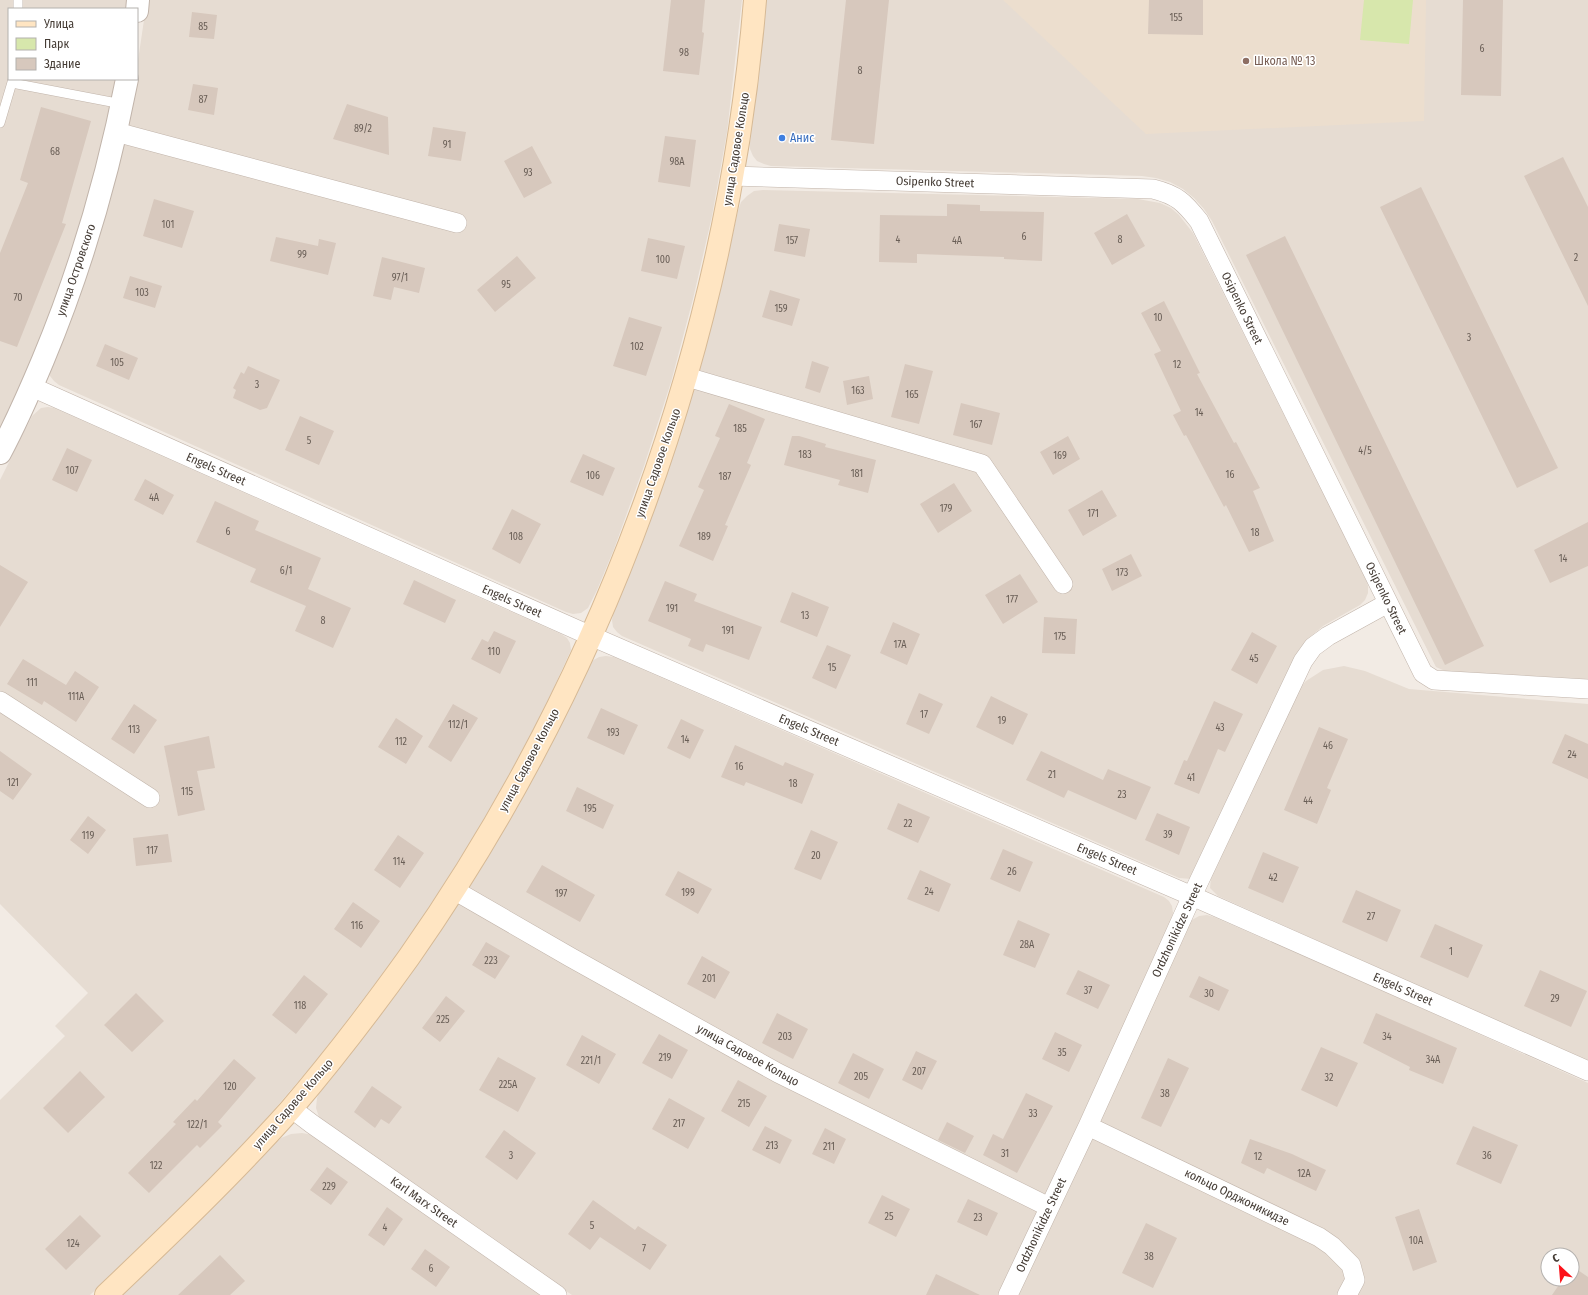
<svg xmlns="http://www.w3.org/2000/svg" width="1588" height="1295" viewBox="0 0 1588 1295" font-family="'Fira Sans Condensed',sans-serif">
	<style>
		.residential { fill: #e6dcd2; fill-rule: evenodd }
		.education { fill: #ecdece }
		.green { fill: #d7e7ac }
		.building { fill: #d7c8bd }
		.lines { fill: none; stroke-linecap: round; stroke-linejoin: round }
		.service-casing { stroke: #c1b4aa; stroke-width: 10 }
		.minor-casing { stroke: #c1b4aa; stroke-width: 20 }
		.tertiary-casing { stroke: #c1b4aa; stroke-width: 24 }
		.secondary-casing { stroke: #d6b995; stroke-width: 24 }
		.service { stroke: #fff; stroke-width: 9 }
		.minor { stroke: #fff; stroke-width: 19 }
		.tertiary { stroke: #fff; stroke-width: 22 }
		.secondary { stroke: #ffe5c2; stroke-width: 22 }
		.education-dot { fill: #8d6e63; stroke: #fff; stroke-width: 1.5 }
		.shop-dot { fill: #3f7fe0; stroke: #fff; stroke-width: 1.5 }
		.labels { text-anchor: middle; stroke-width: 3; stroke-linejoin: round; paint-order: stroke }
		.number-label { font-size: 10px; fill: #695e56 }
		.education-label { font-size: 12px; fill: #785e54; stroke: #fff; text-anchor: start }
		.shop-label { font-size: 12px; fill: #366cbe; stroke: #fff; text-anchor: start }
		.street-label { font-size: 12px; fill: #443b34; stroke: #fff }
	</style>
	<rect width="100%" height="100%" fill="#f2ebe4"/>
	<path class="residential" d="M 0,0 L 127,0 L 126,9 L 9,9 L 9,79 L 115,79 L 105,130 L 89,194 L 70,258 L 47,321 L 22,382 L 0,428 Z
		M 147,0 L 742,0 L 727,132 L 712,216 L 693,299 L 671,382 L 644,466 L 614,549 L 597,590 L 588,608 L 581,613 L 573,614 L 566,612 L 59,385 L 54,381 L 50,376 L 49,369 L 137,79 L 137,67 Z
		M 763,0 L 1588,0 L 1588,679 L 1445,671 L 1436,667 L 1212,221 L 1204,209 L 1194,198 L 1183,189 L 1170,182 L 1156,178 L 1142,176 L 771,166 L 764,164 L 757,161 L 753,156 L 750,149 L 750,142 Z
		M 763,190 L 1138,199 L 1160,203 L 1171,208 L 1179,215 L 1193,233 L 1366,579 L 1368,586 L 1368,593 L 1365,600 L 1360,605 L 1323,626 L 1310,637 L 1300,648 L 1199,871 L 1191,879 L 1179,878 L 622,636 L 617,632 L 613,627 L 612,620 L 613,614 L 652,516 L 697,380 L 717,305 L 738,211 L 741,202 L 747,196 L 754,191 Z
		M 48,407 L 54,408 L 561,634 L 567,638 L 570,643 L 571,650 L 540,718 L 494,802 L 470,843 L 415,929 L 384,972 L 319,1057 L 242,1147 L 167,1223 L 90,1295 L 0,1295 L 0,1100 L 65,1036 L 55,1026 L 88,993 L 0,904 L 0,480 L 32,416 L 41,408 Z
		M 606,656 L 614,657 L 1164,897 L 1169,901 L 1172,906 L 1173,913 L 1172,919 L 1000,1295 L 572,1295 L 326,1124 L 319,1117 L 316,1108 L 317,1098 L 321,1089 L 587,667 L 592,661 L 599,657 Z
		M 1344,666 L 1365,671 L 1409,689 L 1588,704 L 1588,1062 L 1218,896 L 1210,888 L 1211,877 L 1299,689 L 1306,681 L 1323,670 Z
		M 1207,915 L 1214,917 L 1401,999 L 1588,1083 L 1588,1295 L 1016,1295 L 1188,927 L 1192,920 L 1199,916 ZM 1548,1255 L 1572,1255 L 1572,1279 L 1548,1279 Z
		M 302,1133 L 313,1135 L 543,1295 L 122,1295 L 182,1238 L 273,1145 L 281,1138 L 291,1134 Z"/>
	<path class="education" d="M 1003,0 L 1426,0 L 1424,121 L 1146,134 Z"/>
	<path class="green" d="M 1364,0 L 1413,0 L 1409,44 L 1360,40 Z"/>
	<path class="building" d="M 671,0 L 705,0 L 702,32 L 704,33 L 699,75 L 663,71 Z
		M 846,0 L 889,0 L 874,144 L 831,140 Z
		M 1149,0 L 1203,0 L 1203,35 L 1148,34 Z
		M 1463,0 L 1503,0 L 1501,96 L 1461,95 Z
		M 192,12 L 217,15 L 214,39 L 189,37 Z
		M 193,84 L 218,88 L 214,115 L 188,110 Z
		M 347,104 L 388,117 L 389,155 L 333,139 Z
		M 41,107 L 91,121 L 62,223 L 66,224 L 17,347 L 0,341 L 0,253 L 28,183 L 20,180 Z
		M 433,127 L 466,132 L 461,161 L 428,156 Z
		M 665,136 L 696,140 L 690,187 L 658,182 Z
		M 532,146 L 552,183 L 524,198 L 504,161 Z
		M 1563,157 L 1588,207 L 1588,306 L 1524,176 Z
		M 1421,187 L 1558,468 L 1517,488 L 1380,207 Z
		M 154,199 L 194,211 L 182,248 L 143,236 Z
		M 947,204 L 980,205 L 980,211 L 1044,212 L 1042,261 L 1004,259 L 1004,257 L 917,254 L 917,263 L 879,262 L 880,215 L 947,216 Z
		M 1127,214 L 1145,246 L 1112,265 L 1094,233 Z
		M 779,224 L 810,229 L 805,257 L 774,251 Z
		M 1285,236 L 1484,646 L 1445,665 L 1246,255 Z
		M 276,237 L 318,246 L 319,239 L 336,243 L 328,275 L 270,261 Z
		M 648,238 L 685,246 L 677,279 L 641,271 Z
		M 517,256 L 536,278 L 495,312 L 477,290 Z
		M 382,257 L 425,268 L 419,293 L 394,287 L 391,300 L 373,296 Z
		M 130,276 L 162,286 L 155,308 L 123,298 Z
		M 770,290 L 800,299 L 792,326 L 762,317 Z
		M 1164,301 L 1200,373 L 1197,374 L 1234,443 L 1236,442 L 1260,488 L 1253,491 L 1274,541 L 1249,552 L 1226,505 L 1224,507 L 1186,435 L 1184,436 L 1173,415 L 1181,411 L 1154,354 L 1161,351 L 1141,313 Z
		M 629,317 L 662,327 L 646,376 L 613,366 Z
		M 105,344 L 138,358 L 129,380 L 96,366 Z
		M 812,361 L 829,367 L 820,393 L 805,388 Z
		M 905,364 L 933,371 L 919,424 L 891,417 Z
		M 248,366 L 280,380 L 267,408 L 260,410 L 233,398 L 236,390 L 233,388 L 241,372 L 244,374 Z
		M 869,376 L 873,399 L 847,405 L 843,381 Z
		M 961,403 L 1000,413 L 992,445 L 953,435 Z
		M 729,404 L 765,419 L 747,463 L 751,465 L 725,525 L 728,526 L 713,561 L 679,546 L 704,490 L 698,487 L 720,438 L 715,436 Z
		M 300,416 L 334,431 L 319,465 L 285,450 Z
		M 792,436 L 799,436 L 826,444 L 825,447 L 876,460 L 868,493 L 838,485 L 840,480 L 784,465 Z
		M 1068,436 L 1080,459 L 1053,475 L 1040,452 Z
		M 67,448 L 92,460 L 77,492 L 52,480 Z
		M 583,454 L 615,468 L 603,496 L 570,482 Z
		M 145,479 L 174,495 L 163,515 L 134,500 Z
		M 954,483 L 972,511 L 938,533 L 920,504 Z
		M 1102,490 L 1117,516 L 1083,536 L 1068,510 Z
		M 215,501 L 259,521 L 255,530 L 321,558 L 308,589 L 351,608 L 333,648 L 295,631 L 306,606 L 250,582 L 256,569 L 196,542 Z
		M 512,509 L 541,524 L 520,564 L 492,549 Z
		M 1588,522 L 1588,566 L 1550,583 L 1534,550 Z
		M 1131,554 L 1142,576 L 1112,591 L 1102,569 Z
		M 0,565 L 28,582 L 0,627 Z
		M 1020,574 L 1038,602 L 1003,624 L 985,595 Z
		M 414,580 L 456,600 L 445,623 L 403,604 Z
		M 665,581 L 697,594 L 694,601 L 762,627 L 749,660 L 706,644 L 703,652 L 688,646 L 691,639 L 648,621 Z
		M 792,592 L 829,607 L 817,637 L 780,622 Z
		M 1044,617 L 1077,619 L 1075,654 L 1042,653 Z
		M 893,622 L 920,634 L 907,665 L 880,653 Z
		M 494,631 L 516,641 L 500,674 L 471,659 L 482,639 L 488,642 Z
		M 1252,632 L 1277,646 L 1257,684 L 1231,670 Z
		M 827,645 L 851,655 L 836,689 L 812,678 Z
		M 23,659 L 66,685 L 75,671 L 99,687 L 76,722 L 44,701 L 42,705 L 7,684 Z
		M 919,693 L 943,704 L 929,734 L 906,724 Z
		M 991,696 L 1028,714 L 1013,745 L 976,727 Z
		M 1214,701 L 1243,714 L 1225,752 L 1218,749 L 1199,794 L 1174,784 L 1184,760 L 1187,761 Z
		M 134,704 L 157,720 L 134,754 L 111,739 Z
		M 453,704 L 478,718 L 451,762 L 428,747 Z
		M 601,708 L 638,725 L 624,755 L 587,738 Z
		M 396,718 L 423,736 L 406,764 L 378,747 Z
		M 681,719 L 704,730 L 690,759 L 667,748 Z
		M 1319,727 L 1348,739 L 1327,788 L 1331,790 L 1317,824 L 1284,810 Z
		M 1565,734 L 1588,744 L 1588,779 L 1552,763 Z
		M 209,736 L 215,768 L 197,771 L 205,810 L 178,816 L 164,746 Z
		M 735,745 L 783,766 L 785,762 L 814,774 L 802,804 L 746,782 L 744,786 L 721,777 Z
		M 0,751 L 32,774 L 13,800 L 0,791 Z
		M 1041,751 L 1103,780 L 1108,769 L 1151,787 L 1136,820 L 1068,790 L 1064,798 L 1026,780 Z
		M 577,787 L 614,805 L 603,829 L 566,811 Z
		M 898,803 L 930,817 L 918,843 L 887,829 Z
		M 1157,813 L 1190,827 L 1179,855 L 1145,840 Z
		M 88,816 L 106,830 L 88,854 L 70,840 Z
		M 811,830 L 838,842 L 821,880 L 794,869 Z
		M 168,834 L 172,862 L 136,866 L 133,838 Z
		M 398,835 L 424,853 L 400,888 L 374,870 Z
		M 1003,849 L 1033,862 L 1020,892 L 990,879 Z
		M 1263,852 L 1299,867 L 1283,903 L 1248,888 Z
		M 542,865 L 595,895 L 580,922 L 526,892 Z
		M 920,870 L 951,884 L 939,912 L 907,899 Z
		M 678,871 L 712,889 L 698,914 L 665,895 Z
		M 1356,890 L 1401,910 L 1387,942 L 1342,922 Z
		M 353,902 L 380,921 L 361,948 L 334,929 Z
		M 1018,920 L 1050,934 L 1035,968 L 1003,955 Z
		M 1435,924 L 1483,945 L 1468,978 L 1420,957 Z
		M 486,942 L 510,956 L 495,979 L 472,965 Z
		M 702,956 L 730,972 L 715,999 L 687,984 Z
		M 1078,970 L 1110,985 L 1098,1009 L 1066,994 Z
		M 1540,970 L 1587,991 L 1571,1027 L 1524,1006 Z
		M 304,975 L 328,994 L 296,1034 L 272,1015 Z
		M 1199,976 L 1229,990 L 1219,1011 L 1189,997 Z
		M 136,993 L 164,1021 L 132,1052 L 104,1025 Z
		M 446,996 L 465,1011 L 440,1042 L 422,1028 Z
		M 777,1013 L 808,1029 L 793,1059 L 762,1043 Z
		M 1376,1013 L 1457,1048 L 1443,1084 L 1409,1070 L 1410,1067 L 1363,1043 Z
		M 1055,1032 L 1082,1045 L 1069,1072 L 1042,1059 Z
		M 659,1034 L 688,1050 L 672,1079 L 642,1063 Z
		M 582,1035 L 616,1054 L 599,1084 L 566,1065 Z
		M 1321,1047 L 1358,1063 L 1337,1107 L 1301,1090 Z
		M 916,1051 L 937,1061 L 922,1090 L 902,1080 Z
		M 853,1053 L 884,1069 L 869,1099 L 838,1083 Z
		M 498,1057 L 536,1078 L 518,1112 L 479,1090 Z
		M 1168,1058 L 1189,1068 L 1161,1127 L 1141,1118 Z
		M 234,1059 L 256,1078 L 218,1122 L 222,1126 L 200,1148 L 197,1145 L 149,1193 L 128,1173 L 176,1124 L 173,1122 L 195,1099 L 197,1101 Z
		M 80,1071 L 105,1097 L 68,1133 L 43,1108 Z
		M 738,1080 L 767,1096 L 749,1127 L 721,1111 Z
		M 372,1086 L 402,1107 L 389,1124 L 381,1119 L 375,1128 L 354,1112 Z
		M 1026,1093 L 1053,1106 L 1017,1173 L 983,1155 L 993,1134 L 1003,1139 Z
		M 669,1098 L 705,1118 L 688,1149 L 652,1129 Z
		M 947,1122 L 974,1136 L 965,1153 L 938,1140 Z
		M 765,1126 L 792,1140 L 780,1164 L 752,1150 Z
		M 1473,1126 L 1518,1145 L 1501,1184 L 1456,1164 Z
		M 825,1128 L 846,1139 L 834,1164 L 812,1154 Z
		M 504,1130 L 536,1153 L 517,1180 L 485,1157 Z
		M 1250,1139 L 1292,1154 L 1326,1170 L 1316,1191 L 1267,1168 L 1264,1174 L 1241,1163 Z
		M 327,1167 L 348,1182 L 331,1205 L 310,1190 Z
		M 882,1195 L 910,1209 L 896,1237 L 868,1223 Z
		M 968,1199 L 998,1213 L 987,1236 L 957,1222 Z
		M 593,1200 L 635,1230 L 638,1226 L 667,1245 L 650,1270 L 600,1237 L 590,1250 L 568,1234 Z
		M 387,1207 L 403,1219 L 384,1246 L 368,1235 Z
		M 1419,1209 L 1437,1262 L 1413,1271 L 1395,1217 Z
		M 80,1215 L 101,1236 L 66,1270 L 45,1249 Z
		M 1146,1223 L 1177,1238 L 1153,1288 L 1122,1273 Z
		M 425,1249 L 450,1267 L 436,1287 L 411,1269 Z
		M 220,1255 L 245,1281 L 230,1295 L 178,1295 Z
		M 1572,1266 L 1588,1277 L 1588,1295 L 1552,1295 L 1563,1279 L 1572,1279 Z
		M 936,1274 L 980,1295 L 926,1295 Z"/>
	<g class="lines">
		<defs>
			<path id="service" d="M 18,9 L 18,0
				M 12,83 L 122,104
				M 0,123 L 13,79"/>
			<path id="minor" d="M 116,132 L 457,223
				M 732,176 L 1153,189 C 1177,195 1184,202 1199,221 L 1423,673 L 1434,680 L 1588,689
				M 687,377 L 982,464 L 1063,584
				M 32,387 L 591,636 L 1192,896 L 1588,1071
				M 0,701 L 150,798
				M 454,890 L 570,957 L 778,1073 L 1049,1207
				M 291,1108 L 312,1124 L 557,1295
				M 1088,1126 L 1319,1237 L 1332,1246 L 1351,1265 L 1355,1280 L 1347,1295
				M 1008,1295 L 1088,1126 L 1192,896 L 1303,661 L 1313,647 L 1328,636 L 1388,603"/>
			<path id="tertiary" d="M 137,11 L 138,0
				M 0,453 C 16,423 30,391 43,360 C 81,269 108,176 127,79"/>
			<path id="secondary" d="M 106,1295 C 169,1235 232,1175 290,1110 C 332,1061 371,1010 409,957 C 606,676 727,342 755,0"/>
		</defs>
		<use href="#service" class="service-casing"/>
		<use href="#minor" class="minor-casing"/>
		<use href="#tertiary" class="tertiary-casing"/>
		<use href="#secondary" class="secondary-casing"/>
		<use href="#service" class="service"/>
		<use href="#minor" class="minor"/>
		<use href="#tertiary" class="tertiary"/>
		<use href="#secondary" class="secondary"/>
	</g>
	<circle class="education-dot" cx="1246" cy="61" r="4"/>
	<circle class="shop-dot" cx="782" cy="138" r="4"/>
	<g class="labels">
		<g class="number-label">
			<text x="1176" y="21">155</text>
			<text x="203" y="30">85</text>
			<text x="1482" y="52">6</text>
			<text x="684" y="56">98</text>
			<text x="860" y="74">8</text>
			<text x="203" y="103">87</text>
			<text x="363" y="132">89/2</text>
			<text x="447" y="148">91</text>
			<text x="55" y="155">68</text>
			<text x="677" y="165">98А</text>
			<text x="528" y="176">93</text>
			<text x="168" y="228">101</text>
			<text x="1024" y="240">6</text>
			<text x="898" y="243">4</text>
			<text x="1120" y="243">8</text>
			<text x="792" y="244">157</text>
			<text x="957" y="244">4А</text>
			<text x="302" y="258">99</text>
			<text x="1576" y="261">2</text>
			<text x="663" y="263">100</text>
			<text x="400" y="281">97/1</text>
			<text x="506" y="288">95</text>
			<text x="142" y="296">103</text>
			<text x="18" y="301">70</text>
			<text x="781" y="312">159</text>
			<text x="1158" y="321">10</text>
			<text x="1469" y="341">3</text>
			<text x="637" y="350">102</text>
			<text x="117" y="366">105</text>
			<text x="1177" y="368">12</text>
			<text x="257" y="388">3</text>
			<text x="858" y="394">163</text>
			<text x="912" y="398">165</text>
			<text x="1199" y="416">14</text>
			<text x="976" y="428">167</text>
			<text x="740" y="432">185</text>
			<text x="309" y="444">5</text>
			<text x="1365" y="454">4/5</text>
			<text x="805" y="458">183</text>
			<text x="1060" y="459">169</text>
			<text x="72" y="474">107</text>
			<text x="857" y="477">181</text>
			<text x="1230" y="478">16</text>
			<text x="593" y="479">106</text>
			<text x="725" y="480">187</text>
			<text x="154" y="501">4А</text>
			<text x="946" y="512">179</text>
			<text x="1093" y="517">171</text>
			<text x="228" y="535">6</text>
			<text x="1255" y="536">18</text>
			<text x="516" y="540">108</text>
			<text x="704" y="540">189</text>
			<text x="1563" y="562">14</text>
			<text x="286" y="574">6/1</text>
			<text x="1122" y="576">173</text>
			<text x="1012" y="603">177</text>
			<text x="672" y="612">191</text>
			<text x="805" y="619">13</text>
			<text x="323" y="624">8</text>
			<text x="728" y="634">191</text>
			<text x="1060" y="640">175</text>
			<text x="900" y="648">17А</text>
			<text x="494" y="655">110</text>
			<text x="1254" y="662">45</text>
			<text x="832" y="671">15</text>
			<text x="32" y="686">111</text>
			<text x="76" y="700">111А</text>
			<text x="924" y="718">17</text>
			<text x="1002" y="724">19</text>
			<text x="458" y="728">112/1</text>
			<text x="1220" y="731">43</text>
			<text x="134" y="733">113</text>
			<text x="613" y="736">193</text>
			<text x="685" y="743">14</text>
			<text x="401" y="745">112</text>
			<text x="1328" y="749">46</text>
			<text x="1572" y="758">24</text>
			<text x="739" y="770">16</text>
			<text x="1052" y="778">21</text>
			<text x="1191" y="781">41</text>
			<text x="13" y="786">121</text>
			<text x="793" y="787">18</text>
			<text x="187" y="795">115</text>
			<text x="1122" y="798">23</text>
			<text x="1308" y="804">44</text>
			<text x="590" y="812">195</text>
			<text x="908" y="827">22</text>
			<text x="1168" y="838">39</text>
			<text x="88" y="839">119</text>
			<text x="152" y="854">117</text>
			<text x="816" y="859">20</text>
			<text x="399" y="865">114</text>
			<text x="1012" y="875">26</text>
			<text x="1273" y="881">42</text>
			<text x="929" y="895">24</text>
			<text x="688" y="896">199</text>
			<text x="561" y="897">197</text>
			<text x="1371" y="920">27</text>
			<text x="357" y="929">116</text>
			<text x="1027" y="948">28А</text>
			<text x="1451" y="955">1</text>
			<text x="491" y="964">223</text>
			<text x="709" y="982">201</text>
			<text x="1088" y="994">37</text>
			<text x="1209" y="997">30</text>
			<text x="1555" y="1002">29</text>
			<text x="300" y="1009">118</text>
			<text x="443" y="1023">225</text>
			<text x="785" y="1040">203</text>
			<text x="1387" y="1040">34</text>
			<text x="1062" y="1056">35</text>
			<text x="665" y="1061">219</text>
			<text x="1433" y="1063">34А</text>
			<text x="591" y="1064">221/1</text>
			<text x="919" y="1075">207</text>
			<text x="861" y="1080">205</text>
			<text x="1329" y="1081">32</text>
			<text x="508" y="1088">225А</text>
			<text x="230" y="1090">120</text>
			<text x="1165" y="1097">38</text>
			<text x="744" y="1107">215</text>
			<text x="1033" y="1117">33</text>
			<text x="679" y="1127">217</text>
			<text x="197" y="1128">122/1</text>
			<text x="772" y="1149">213</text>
			<text x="829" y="1150">211</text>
			<text x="1005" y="1157">31</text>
			<text x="511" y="1159">3</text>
			<text x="1487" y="1159">36</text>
			<text x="1258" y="1160">12</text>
			<text x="156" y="1169">122</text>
			<text x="1304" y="1177">12А</text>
			<text x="329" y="1190">229</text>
			<text x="889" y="1220">25</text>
			<text x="978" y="1221">23</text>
			<text x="592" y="1229">5</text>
			<text x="385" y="1231">4</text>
			<text x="1416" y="1244">10А</text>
			<text x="73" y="1247">124</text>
			<text x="644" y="1252">7</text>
			<text x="1149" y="1260">38</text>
			<text x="431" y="1272">6</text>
		</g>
		<g class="education-label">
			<text x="1254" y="65">Школа № 13</text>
		</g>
		<g class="shop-label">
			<text x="790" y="142">Анис</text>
		</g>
		<g class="street-label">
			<text transform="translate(736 149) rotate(-81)" y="4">улица Садовое Кольцо</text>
			<text transform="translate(935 182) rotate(2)" y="4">Osipenko Street</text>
			<text transform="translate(76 270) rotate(-71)" y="4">улица Островского</text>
			<text transform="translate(1242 308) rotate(64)" y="4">Osipenko Street</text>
			<text transform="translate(658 463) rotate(-71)" y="4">улица Садовое Кольцо</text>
			<text transform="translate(216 469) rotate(24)" y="4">Engels Street</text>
			<text transform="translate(1386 598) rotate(64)" y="4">Osipenko Street</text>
			<text transform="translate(512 601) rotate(24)" y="4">Engels Street</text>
			<text transform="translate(809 730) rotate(23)" y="4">Engels Street</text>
			<text transform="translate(529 760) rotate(-62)" y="4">улица Садовое Кольцо</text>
			<text transform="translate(1107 859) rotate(23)" y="4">Engels Street</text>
			<text transform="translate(1177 930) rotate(-65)" y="4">Ordzhonikidze Street</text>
			<text transform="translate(1403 989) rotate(24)" y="4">Engels Street</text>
			<text transform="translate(748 1055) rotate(29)" y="4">улица Садовое Кольцо</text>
			<text transform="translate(293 1104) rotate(-49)" y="4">улица Садовое Кольцо</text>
			<text transform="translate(1237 1197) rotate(26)" y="4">кольцо Орджоникидзе</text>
			<text transform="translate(424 1202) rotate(35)" y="4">Karl Marx Street</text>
			<text transform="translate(1041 1225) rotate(-65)" y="4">Ordzhonikidze Street</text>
		</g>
	</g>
	<rect x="8" y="8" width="130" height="72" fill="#ffffff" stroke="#b4b1ae"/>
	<rect x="16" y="21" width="20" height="6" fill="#ffe5c2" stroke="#b4b1ae"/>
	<text x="44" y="28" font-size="12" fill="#443b34">Улица</text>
	<rect x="16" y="38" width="20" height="12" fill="#d7e7ac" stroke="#b4b1ae"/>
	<text x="44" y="48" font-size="12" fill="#443b34">Парк</text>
	<rect x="16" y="58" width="20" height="12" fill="#d7c8bd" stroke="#b4b1ae"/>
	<text x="44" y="68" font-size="12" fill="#443b34">Здание</text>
	<g transform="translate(1560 1267) rotate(334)"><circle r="19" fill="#ffffff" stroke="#b4b1ae"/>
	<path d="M0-3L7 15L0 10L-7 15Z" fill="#fc1219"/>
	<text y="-6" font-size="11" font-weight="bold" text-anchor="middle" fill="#443b34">С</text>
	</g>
</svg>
